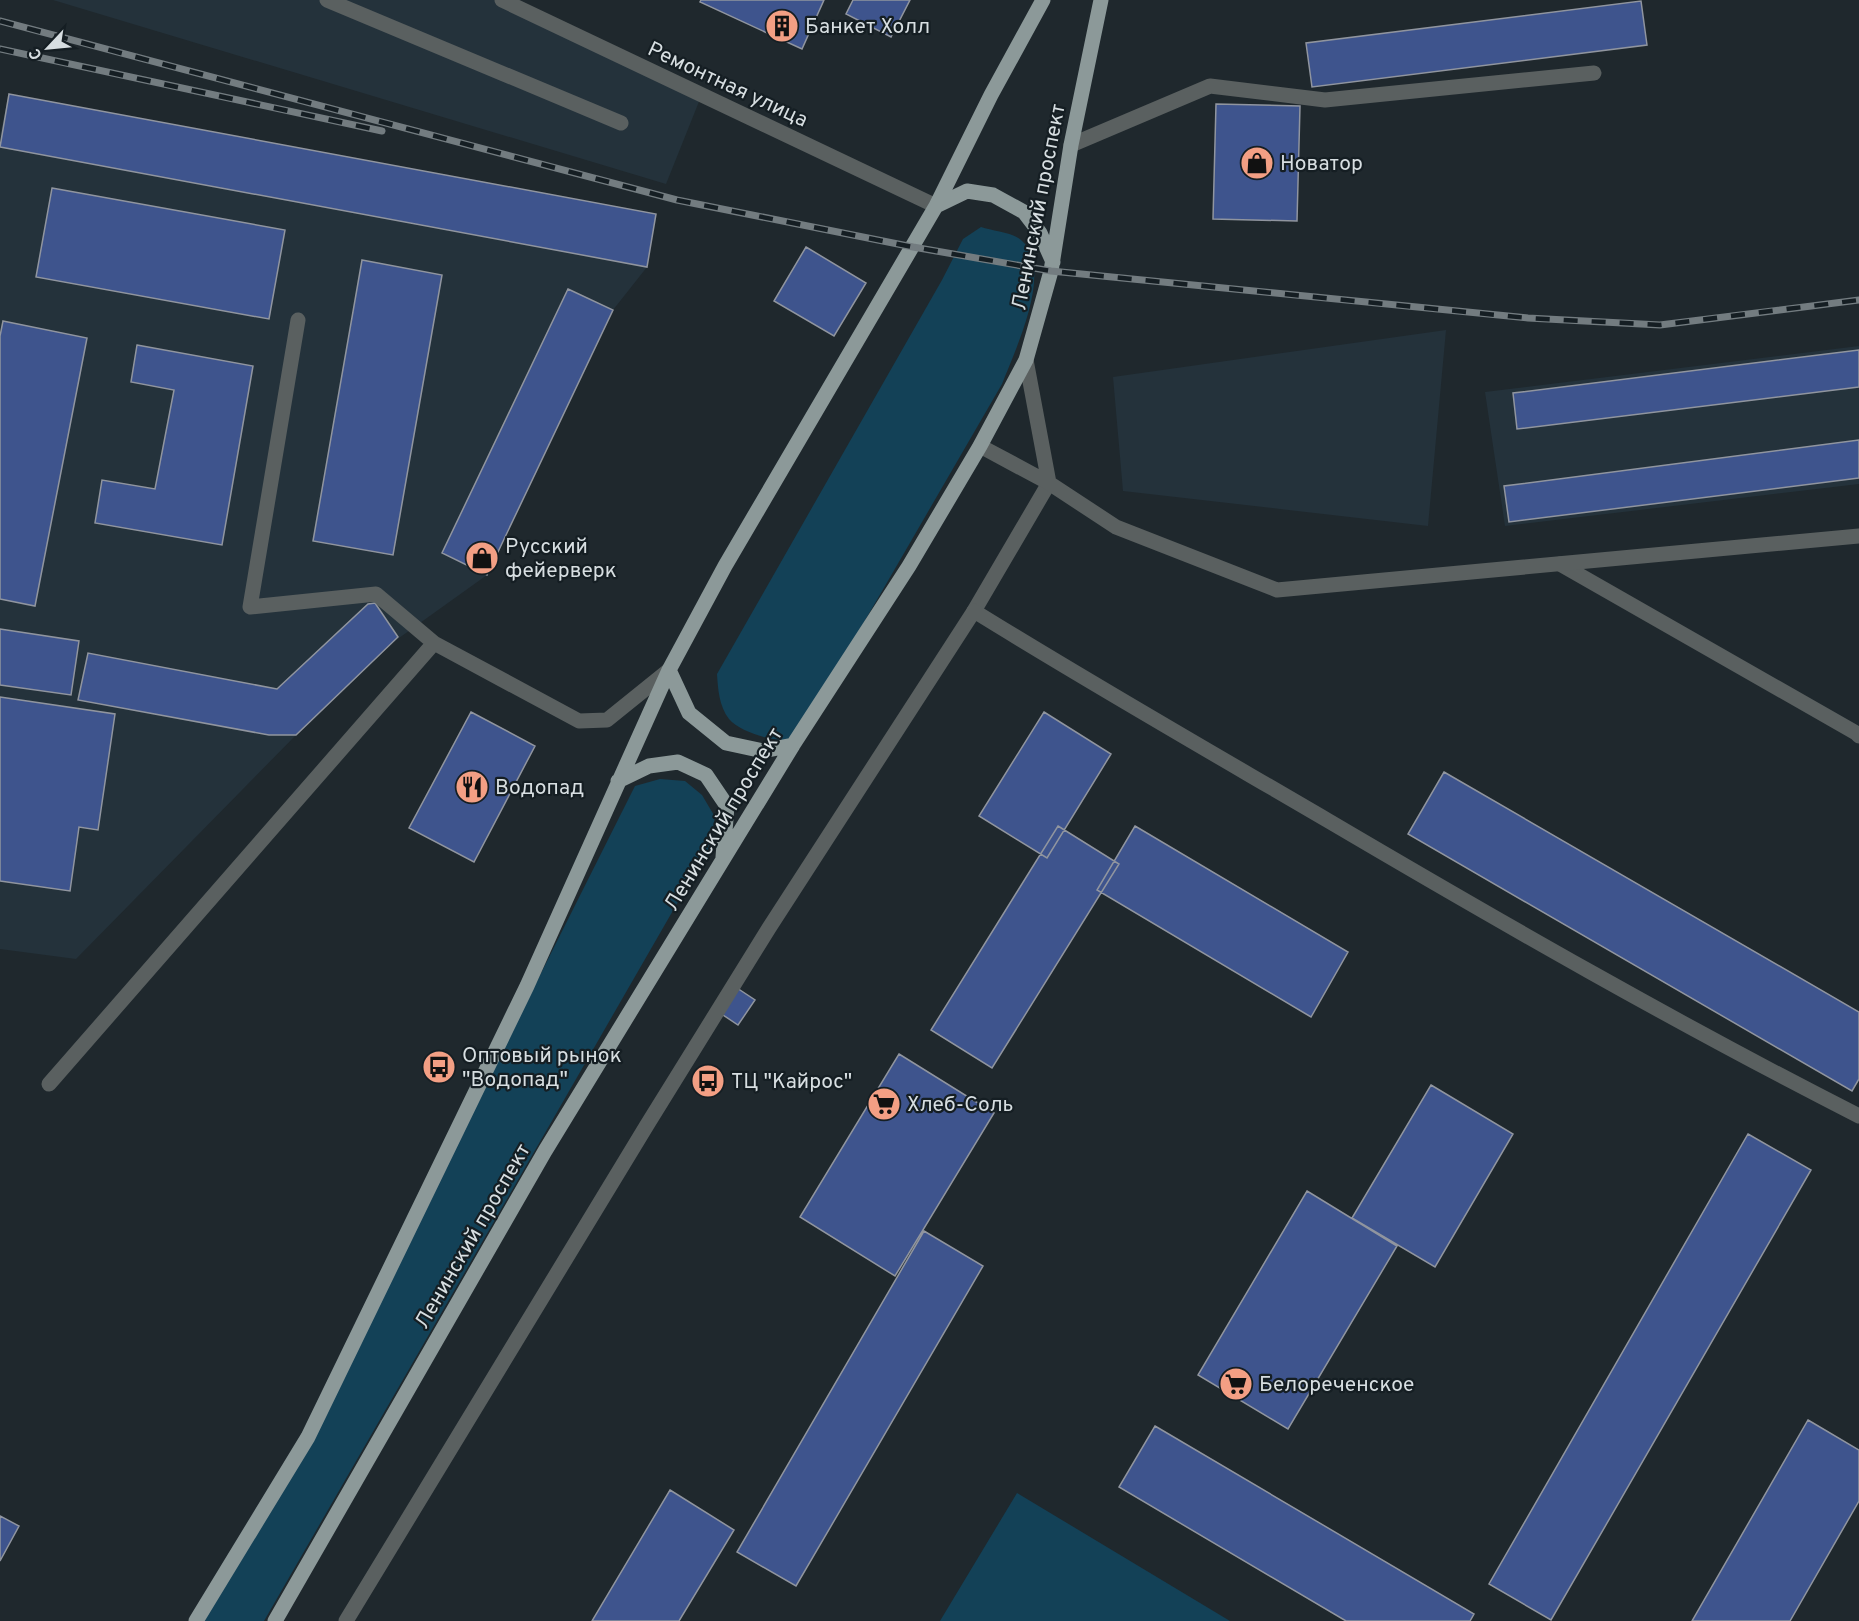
<svg xmlns="http://www.w3.org/2000/svg" width="1859" height="1621" viewBox="0 0 1859 1621" font-family="Overpass,sans-serif">
	<style>
		.built { fill: #24323b }
		.green { fill: #134157 }
		.building { fill: #3e548d; stroke: #90959f; stroke-width: 1.5 }
		.lines { fill: none; stroke-linecap: round; stroke-linejoin: round }
		.service { stroke: #5a6060; stroke-width: 15 }
		.minor { stroke: #5a6060; stroke-width: 15 }
		.tertiary { stroke: #5a6060; stroke-width: 15 }
		.primary { stroke: #8c9999; stroke-width: 15 }
		.rail-casing { stroke: #737c80; stroke-width: 7 }
		.rail { stroke: #151e23; stroke-width: 4.5; stroke-dasharray: 14; stroke-linecap: butt }
		.labels { text-anchor: middle; stroke-width: 4.5; stroke-linejoin: round; paint-order: stroke }
		.poi-label { font-size: 21px; fill: #d7dee1; stroke: #151e23; text-anchor: start }
		.street-label { font-size: 21px; fill: #d7dee1; stroke: #151e23 }
	</style>
	<rect width="100%" height="100%" fill="#1f282d"/>
	<path class="built" d="M 53,0 L 494,0 L 702,94 L 666,184 Z
		M 9,94 L 656,214 L 647,267 L 613,310 L 487,575 L 392,643 L 296,735 L 76,959 L 0,949 L 0,135 Z
		M 1446,330 L 1428,526 L 1123,491 L 1113,377 Z
		M 1859,346 L 1859,484 L 1505,526 L 1485,392 Z"/>
	<path class="green" d="M 981,227 C 992,231 1012,232 1021,240 C 1055,268 1015,350 1002,384 L 805,724 L 786,741 C 770,740 740,732 729,719 C 719,706 718,689 717,674 L 942,280 L 963,239 Z
		M 660,779 L 685,781 L 702,795 L 715,817 L 709,848 L 264,1621 L 196,1621 L 308,1437 L 635,786 Z
		M 1017,1493 L 1230,1621 L 940,1621 Z"/>
	<path class="building" d="M 701,0 L 824,0 L 802,49 L 700,2 Z
		M 853,0 L 910,0 L 891,37 L 846,14 Z
		M 1641,1 L 1647,45 L 1312,87 L 1306,43 Z
		M 9,94 L 656,214 L 647,267 L 0,147 Z
		M 1216,104 L 1300,106 L 1297,221 L 1213,219 Z
		M 52,188 L 285,230 L 269,319 L 36,277 Z
		M 806,247 L 866,283 L 834,336 L 774,301 Z
		M 362,260 L 442,275 L 393,555 L 313,541 Z
		M 568,289 L 613,310 L 487,575 L 442,553 Z
		M 3,321 L 87,338 L 35,606 L 0,599 L 0,336 Z
		M 137,345 L 253,366 L 222,545 L 95,523 L 102,480 L 155,489 L 174,390 L 131,382 Z
		M 1859,350 L 1859,387 L 1517,429 L 1513,393 Z
		M 1859,440 L 1859,478 L 1509,522 L 1504,486 Z
		M 375,603 L 398,637 L 296,735 L 269,735 L 78,700 L 88,653 L 277,689 L 368,604 Z
		M 0,629 L 79,641 L 71,695 L 0,685 Z
		M 0,697 L 115,714 L 98,830 L 79,827 L 70,891 L 0,881 Z
		M 471,712 L 535,746 L 474,862 L 409,828 Z
		M 1044,712 L 1111,754 L 1047,858 L 979,816 Z
		M 1444,772 L 1859,1012 L 1859,1079 L 1852,1091 L 1408,834 Z
		M 1058,826 L 1119,864 L 992,1068 L 931,1030 Z
		M 1135,826 L 1348,952 L 1311,1017 L 1097,890 Z
		M 737,988 L 755,1000 L 738,1025 L 720,1013 Z
		M 899,1054 L 994,1113 L 895,1276 L 800,1217 Z
		M 1431,1085 L 1513,1134 L 1435,1267 L 1352,1218 Z
		M 1748,1134 L 1811,1170 L 1551,1620 L 1489,1584 Z
		M 1307,1191 L 1397,1246 L 1288,1429 L 1198,1375 Z
		M 924,1231 L 983,1266 L 796,1586 L 737,1552 Z
		M 1808,1420 L 1859,1450 L 1859,1501 L 1790,1621 L 1692,1621 Z
		M 1155,1426 L 1474,1614 L 1470,1621 L 1346,1621 L 1119,1487 Z
		M 670,1490 L 734,1530 L 679,1621 L 592,1621 Z
		M 0,1516 L 19,1526 L 0,1561 Z"/>
	<g class="lines">
		<path class="service" d="M 327,0 L 621,123
			M 502,0 L 936,206
			M 1071,145 L 1210,86 L 1325,100 L 1594,73
			M 298,320 L 250,607 L 376,594 L 434,643 L 579,721 L 607,720 L 669,670
			M 974,611 L 1049,483
			M 49,1084 L 434,643"/>
		<path class="minor" d="M 1560,564 L 1856,733 L 1859,736
			M 346,1621 L 647,1125 L 769,928 L 974,611 C 1090,683 1209,751 1327,820 C 1502,923 1678,1024 1859,1116"/>
		<path class="tertiary" d="M 1026,360 L 1049,483
			M 980,446 L 1049,483 L 1116,527 L 1277,590 L 1859,536"/>
		<path class="primary" d="M 936,206 L 967,191 L 993,195 L 1024,212 L 1040,233 L 1053,262
			M 669,670 L 689,713 L 726,743 L 763,751 L 793,745
			M 618,781 L 649,766 L 678,762 L 706,775 L 727,806 L 723,857
			M 196,1621 L 308,1437 L 527,986 L 669,670 L 725,566 L 936,206 L 991,95 L 1043,0
			M 275,1621 L 545,1151 L 793,745 L 909,566 L 980,446 L 1026,360 L 1051,271 L 1071,145 L 1101,0"/>
		<defs>
			<path id="rail" d="M 0,21 L 677,200 L 913,247 L 1051,271 L 1528,318 L 1660,325 L 1859,300
				M 0,49 L 382,131"/>
		</defs>
		<use href="#rail" class="rail-casing"/>
		<use href="#rail" class="rail"/>
	</g>
	<defs>
		<symbol id="building-disc" viewBox="-11 -11 22 22"><circle r="9.5" fill="#f39f84" stroke="#151e23"/><path d="M-4-6H4V6H1V3H-1V6H-4ZM-2.5-4.3h1.7v1.8h-1.7ZM.8-4.3h1.7v1.8H.8ZM-2.5-1h1.7V.8h-1.7ZM.8-1h1.7V.8H.8Z" fill="#111"/></symbol>
		<symbol id="shop-disc" viewBox="-11 -11 22 22"><circle r="9.5" fill="#f39f84" stroke="#151e23"/><path d="M-5-2.5h2.3a2.7 3.5 0 0 1 5.4 0H5L5.5 6h-11ZM-1.5-2.5h3a1.5 2.3 0 0 0-3 0Z" fill="#111"/></symbol>
		<symbol id="restaurant-disc" viewBox="-11 -11 22 22"><circle r="9.5" fill="#f39f84" stroke="#151e23"/><path d="M-5-6h1v4h1v-4h1v4h1v-4h1v5L-1.5 .5V6h-2V.5L-5-1ZM5-6V6H3V1.5H1.5Q1.5-4 5-6Z" fill="#111"/></symbol>
		<symbol id="bus-disc" viewBox="-11 -11 22 22"><circle r="9.5" fill="#f39f84" stroke="#151e23"/><path d="M-5-6H5V4H4V6H2V4H-2V6H-4V4H-5ZM-3.5-4V0h7V-4ZM-3.5 1.2v1.5H-2V1.2ZM2 1.2v1.5H3.5V1.2Z" fill="#111"/></symbol>
		<symbol id="supermarket-disc" viewBox="-11 -11 22 22"><circle r="9.5" fill="#f39f84" stroke="#151e23"/><path d="M-6-5.5h2.5l.6 2H6L4.5 2H-2.5L-4.4-4H-6ZM-1.5 3.2a1.3 1.3 0 1 0 .1 0ZM3 3.2a1.3 1.3 0 1 0 .1 0Z" fill="#111"/></symbol>
	</defs>
	<g fill-rule="evenodd">
		<use href="#building-disc" x="763" y="7" width="38" height="38"/>
		<use href="#shop-disc" x="1238" y="144" width="38" height="38"/>
		<use href="#shop-disc" x="463" y="539" width="38" height="38"/>
		<use href="#restaurant-disc" x="453" y="768" width="38" height="38"/>
		<use href="#bus-disc" x="420" y="1048" width="38" height="38"/>
		<use href="#bus-disc" x="689" y="1062" width="38" height="38"/>
		<use href="#supermarket-disc" x="865" y="1085" width="38" height="38"/>
		<use href="#supermarket-disc" x="1217" y="1365" width="38" height="38"/>
	</g>
	<g class="labels">
		<g class="poi-label">
			<text x="805" y="33">Банкет Холл</text>
			<text x="1280" y="170">Новатор</text>
			<text x="505" y="553">Русский<tspan x="505" dy="24">фейерверк</tspan></text>
			<text x="495" y="794">Водопад</text>
			<text x="462" y="1062">Оптовый рынок<tspan x="462" dy="24">"Водопад"</tspan></text>
			<text x="731" y="1088">ТЦ "Кайрос"</text>
			<text x="907" y="1111">Хлеб-Соль</text>
			<text x="1259" y="1391">Белореченское</text>
		</g>
		<g class="street-label">
			<text transform="translate(728 84) rotate(25)" y="7">Ремонтная улица</text>
			<text transform="translate(1038 207) rotate(-79)" y="7">Ленинский проспект</text>
			<text transform="translate(723 819) rotate(-59)" y="7">Ленинский проспект</text>
			<text transform="translate(472 1236) rotate(-60)" y="7">Ленинский проспект</text>
		</g>
	</g>
	<g transform="translate(48 48) rotate(244)" stroke="#151e23" stroke-width="4.5" paint-order="stroke">
	<path d="M0-4.5L10 22L0 15L-10 22Z" fill="#d7dee1"/>
	<text y="-9" font-size="16" font-weight="bold" text-anchor="middle" fill="#d7dee1">С</text>
	</g>
</svg>
